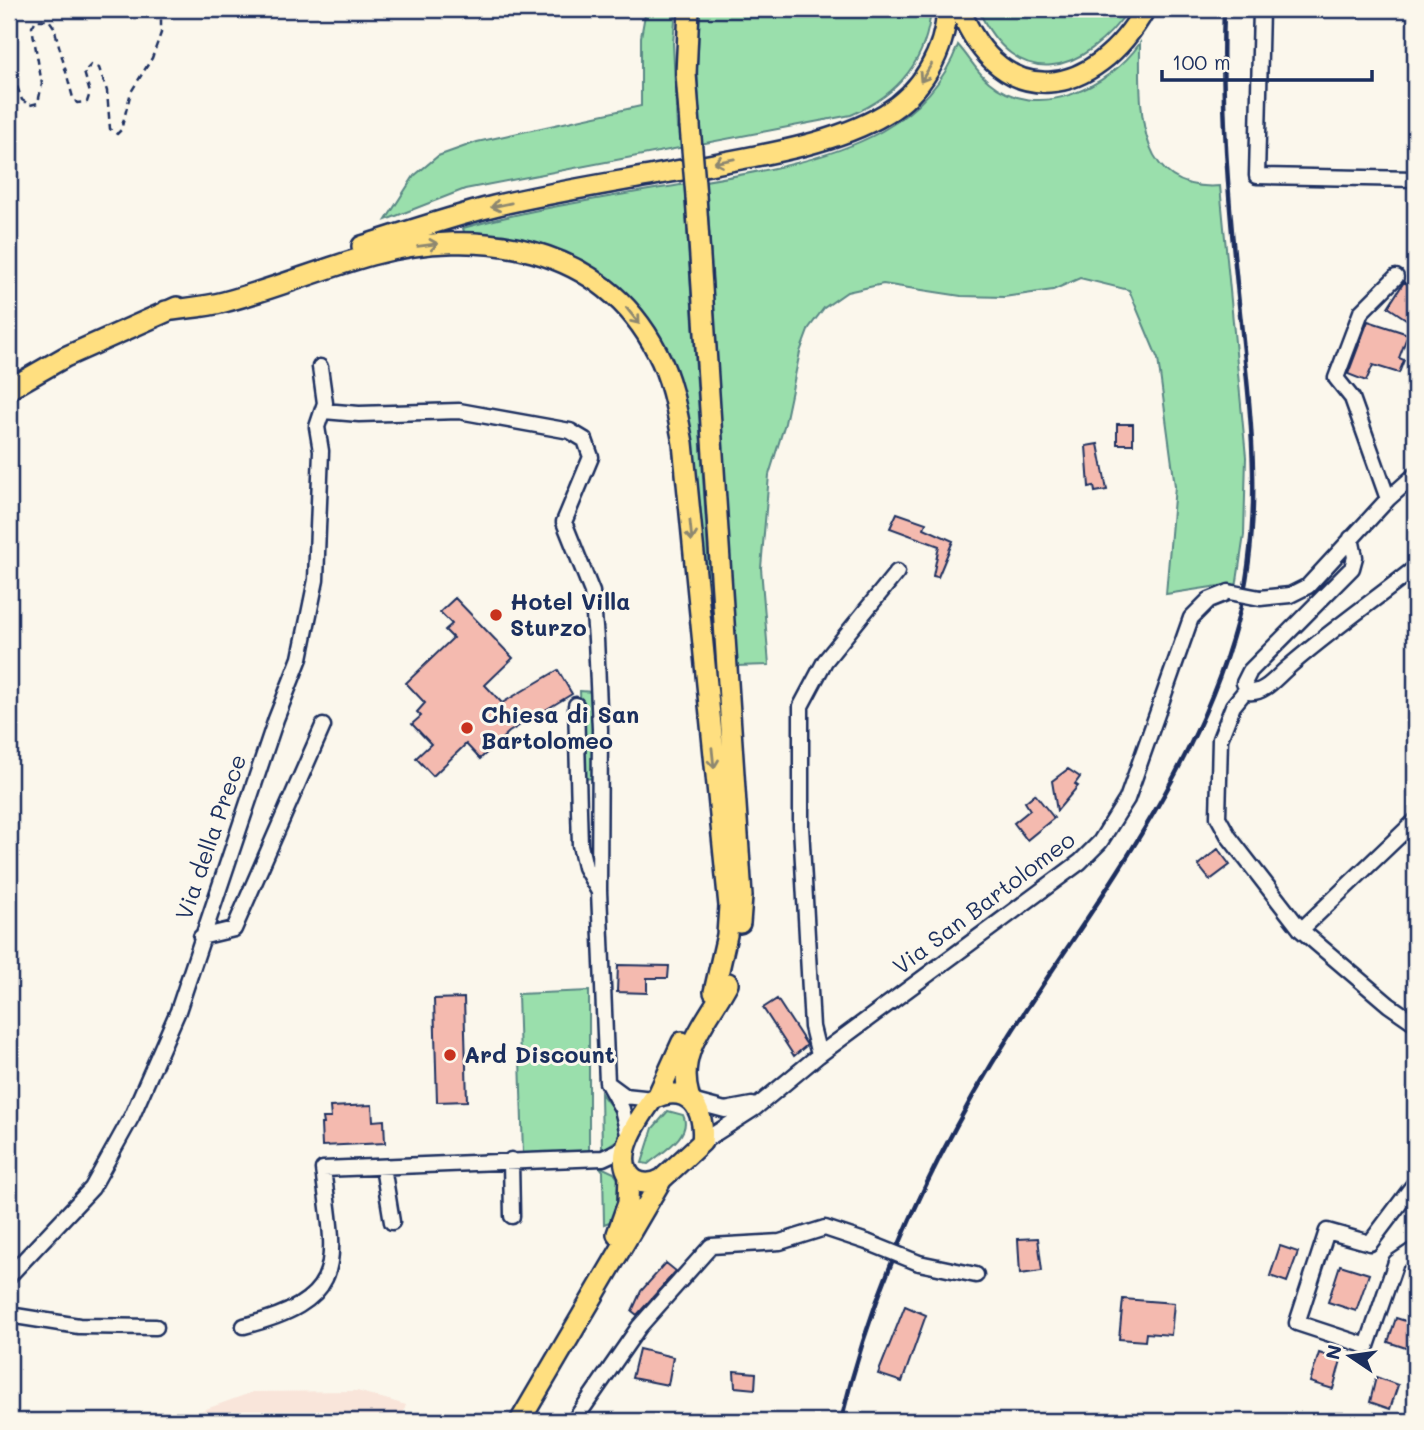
<svg xmlns="http://www.w3.org/2000/svg" width="1424" height="1430" viewBox="0 0 1424 1430" font-family="Mali,sans-serif">
	<style>
		.built { fill: #f9e5da }
		.green { fill: #9adfac; stroke: #5a8785; stroke-width: 2 }
		.building { fill: #f4baaf; stroke: #1b2f5e; stroke-width: 2 }
		.lines { fill: none; stroke-linecap: round; stroke-linejoin: round }
		.minor-casing { stroke: #1b2f5e; stroke-width: 19 }
		.major-casing { stroke: #1b2f5e; stroke-width: 24 }
		.path { stroke: #1b2f5e; stroke-width: 2.5; stroke-dasharray: 7 5; stroke-linecap: butt }
		.minor { stroke: #fbf7ec; stroke-width: 14 }
		.major { stroke: #ffdf80; stroke-width: 19 }
		.rail { stroke: #1b2f5e; stroke-width: 4.5 }
		.minor-bridge-casing { stroke: #1b2f5e; stroke-width: 19; stroke-linecap: butt }
		.major-bridge-casing { stroke: #1b2f5e; stroke-width: 24; stroke-linecap: butt }
		.minor-bridge { stroke: #fbf7ec; stroke-width: 14 }
		.major-bridge { stroke: #ffdf80; stroke-width: 19 }
		.oneway { stroke: #8d876f }
		.poi-dot { fill: #c8321e; stroke: #fbf7ec; stroke-width: 2.5 }
		.labels { text-anchor: middle; stroke-width: 6; stroke-linejoin: round; paint-order: stroke }
		.poi-label { font-size: 23px; font-weight: bold; fill: #1b2f5e; stroke: #fbf7ec; text-anchor: start }
		.street-label { font-size: 23px; fill: #1b2f5e; stroke: #fbf7ec }
	</style>
	<rect width="100%" height="100%" fill="#fbf7ec"/>
	<filter id="ink" filterUnits="userSpaceOnUse"><feTurbulence type="fractalNoise" baseFrequency=".0143" numOctaves="2"/><feDisplacementMap in="SourceGraphic" scale="14" xChannelSelector="R" yChannelSelector="G"/><feConvolveMatrix kernelMatrix="1 2 1 2 8 2 1 2 1" color-interpolation-filters="sRGB"/></filter>
	<g filter="url(#ink)">
		<path class="built" d="M 357,1391 L 406,1405 L 400,1421 L 173,1421 L 253,1392 Z"/>
		<path class="green" d="M 646,9 L 676,9 L 673,43 L 677,128 L 700,124 L 697,68 L 700,9 L 931,9 C 927,60 898,95 851,115 L 465,189 L 386,220 L 414,176 L 438,156 L 477,142 L 641,106 L 641,37 Z
			M 978,9 L 1129,9 C 1084,75 1016,93 978,9 Z
			M 1140,43 C 1140,105 1134,193 1220,186 L 1246,457 L 1244,535 L 1236,588 L 1225,585 L 1166,594 L 1175,486 L 1158,359 L 1129,290 L 1080,278 L 1053,290 L 1004,297 L 961,296 L 883,284 L 847,292 L 824,308 L 809,328 L 800,352 L 785,423 L 769,475 L 761,568 L 769,665 L 736,666 L 707,196 L 685,198 L 715,663 L 713,663 L 700,505 L 689,434 L 649,323 L 629,297 L 584,262 L 522,238 L 464,232 L 463,228 C 528,210 595,199 661,188 C 730,177 821,165 882,131 C 919,110 944,83 958,45 C 969,57 976,71 989,82 C 1037,123 1110,87 1140,43 Z
			M 580,691 L 593,692 L 595,778 L 583,779 Z
			M 589,991 L 589,1152 L 523,1154 L 518,994 Z
			M 601,1093 C 611,1109 628,1120 617,1140 L 602,1150 Z
			M 668,1111 L 683,1115 C 693,1135 662,1152 648,1164 L 642,1163 L 653,1128 Z
			M 599,1166 L 614,1173 L 622,1185 L 615,1220 L 604,1224 L 603,1171 Z"/>
		<path class="building" d="M 1404,282 L 1415,289 L 1415,325 L 1388,307 Z
			M 1368,321 L 1408,334 L 1399,358 L 1404,360 L 1399,373 L 1373,365 L 1366,381 L 1348,374 Z
			M 1117,424 L 1133,424 L 1133,444 L 1117,444 Z
			M 1098,444 L 1107,490 L 1095,492 L 1094,486 L 1089,487 L 1086,446 Z
			M 897,513 L 926,523 L 924,528 L 953,541 L 938,577 L 933,576 L 939,546 L 890,528 Z
			M 455,598 L 513,658 L 485,685 L 502,703 L 558,670 L 572,694 L 509,732 L 480,759 L 466,744 L 433,776 L 416,758 L 431,744 L 412,724 L 421,716 L 417,712 L 425,703 L 406,683 L 453,638 L 445,630 L 452,624 L 440,612 Z
			M 1068,769 L 1080,777 L 1075,784 L 1078,786 L 1057,811 L 1052,781 Z
			M 1035,794 L 1054,818 L 1027,840 L 1014,823 L 1030,810 L 1025,802 Z
			M 1218,849 L 1230,865 L 1210,880 L 1198,865 Z
			M 618,965 L 669,966 L 668,978 L 647,978 L 647,993 L 617,992 Z
			M 464,998 L 467,1101 L 437,1102 L 434,999 Z
			M 777,999 L 807,1045 L 794,1056 L 763,1008 Z
			M 372,1105 L 373,1121 L 384,1120 L 385,1143 L 322,1146 L 321,1124 L 324,1124 L 323,1118 L 331,1118 L 330,1107 Z
			M 1038,1238 L 1042,1271 L 1020,1274 L 1018,1239 Z
			M 1280,1246 L 1298,1252 L 1287,1282 L 1270,1276 Z
			M 666,1263 L 676,1271 L 637,1315 L 632,1311 L 641,1291 Z
			M 1340,1265 L 1369,1274 L 1356,1311 L 1328,1302 Z
			M 1123,1299 L 1174,1303 L 1171,1335 L 1146,1333 L 1145,1341 L 1119,1339 Z
			M 905,1306 L 926,1315 L 902,1382 L 878,1374 Z
			M 1396,1318 L 1415,1324 L 1415,1351 L 1388,1342 Z
			M 639,1349 L 673,1357 L 668,1385 L 632,1378 Z
			M 1319,1353 L 1341,1360 L 1333,1389 L 1310,1382 Z
			M 734,1371 L 756,1373 L 755,1389 L 735,1387 Z
			M 1376,1377 L 1398,1385 L 1390,1409 L 1370,1402 Z"/>
		<g class="lines">
			<defs>
				<path id="minor" d="M 1261,9 L 1257,176 L 1415,179
					M 324,411 L 359,414 L 459,411 L 570,431 L 585,440 L 591,457 L 564,522 L 592,592 L 596,639 L 600,729 L 599,891 L 607,1082 L 622,1109 L 629,1138
					M 1388,499 L 1352,398 L 1336,378 L 1361,312 L 1396,277
					M 1351,538 L 1355,557 L 1352,568 L 1250,671 L 1244,683 L 1249,692 C 1263,694 1275,679 1285,670 C 1327,633 1372,602 1415,568
					M 1260,598 L 1290,595 L 1308,586 L 1388,499 L 1415,475
					M 1246,690 L 1233,706 L 1220,739 L 1218,817 L 1229,837 L 1301,930 L 1389,1005 L 1415,1023
					M 576,705 L 580,845 L 585,867 L 598,890
					M 1301,930 L 1415,821
					M 201,937 L 234,929 L 323,726
					M 819,1055 L 812,1027 L 801,826 L 801,706 L 825,661 L 897,572
					M 610,1085 L 625,1096 L 653,1099
					M 695,1102 L 725,1110 L 752,1105
					M 702,1142 L 755,1108 L 819,1055 L 1080,862 L 1100,842 L 1127,799 L 1191,618 L 1209,600 L 1229,592
					M 511,1160 L 512,1216
					M 383,1167 L 392,1222
					M 1415,1183 L 1370,1243 L 1327,1231 L 1297,1323 L 1367,1346 L 1396,1262 L 1415,1249
					M 919,1263 L 976,1275
					M 9,1276 L 92,1188 L 132,1116 L 178,1011 L 276,719 L 300,658 L 316,580 L 321,451 L 317,427 L 325,403 L 320,367
					M 9,1315 L 79,1326 L 156,1327
					M 244,1326 C 351,1299 334,1260 323,1169 L 603,1158 L 627,1147
					M 574,1421 L 639,1327 L 711,1246 L 780,1242 L 825,1228 L 867,1242"/>
				<path id="major" d="M 689,9 L 686,74 L 690,126
					M 960,9 C 1002,115 1095,98 1145,9
					M 696,196 L 742,896 L 740,923
					M 362,246 C 406,232 450,217 494,206 C 552,192 612,183 671,172 C 736,159 829,148 885,114 C 922,92 945,52 947,9
					M 166,311 C 185,308 206,307 224,302 C 274,289 321,269 371,255 C 477,226 602,244 657,352 C 672,380 677,412 683,443 L 729,906 L 727,935 L 714,992
					M 9,389 L 65,357 L 177,307
					M 689,1096 C 676,1051 708,1021 728,983
					M 657,1097 L 682,1042
					M 617,1234 L 628,1203 L 629,1174
					M 520,1421 L 662,1179 L 702,1142 C 706,1109 688,1082 653,1099 C 640,1117 608,1161 635,1180 C 644,1185 653,1184 662,1179"/>
			</defs>
			<use href="#minor" class="minor-casing"/>
			<use href="#major" class="major-casing"/>
			<path class="path" d="M 9,64 L 22,100 L 30,105 L 38,103 L 42,84 L 32,27 L 36,20 L 49,20 L 54,27 L 73,98 L 77,103 L 87,102 L 90,93 L 84,72 L 91,65 L 99,68 L 107,91 L 110,129 L 117,134 L 121,130 L 131,92 L 152,58 L 161,33 L 161,9"/>
			<use href="#minor" class="minor"/>
			<use href="#major" class="major"/>
			<path class="rail" d="M 841,1421 C 874,1281 934,1154 1011,1033 C 1095,902 1196,775 1237,622 C 1268,507 1247,391 1236,274 C 1227,186 1221,97 1224,9"/>
			<defs>
				<path id="minor-bridge" d="M 1229,592 L 1260,598
					M 867,1242 L 919,1263"/>
				<path id="major-bridge" d="M 690,126 L 696,196"/>
			</defs>
			<use href="#minor-bridge" class="minor-bridge-casing"/>
			<use href="#major-bridge" class="major-bridge-casing"/>
			<use href="#minor-bridge" class="minor-bridge"/>
			<use href="#major-bridge" class="major-bridge"/>
		</g>
		<defs><path id="oneway-shaft" d="M-6 0H5M1.5-3L5.5 0L1.5 3" fill="none" stroke-width="1.6" stroke-linecap="round" stroke-linejoin="round" transform="scale(1.75)"/></defs>
		<g class="oneway">
			<use href="#oneway-shaft" transform="translate(926 73) rotate(122)"/>
			<use href="#oneway-shaft" transform="translate(724 161) rotate(169)"/>
			<use href="#oneway-shaft" transform="translate(501 205) rotate(168)"/>
			<use href="#oneway-shaft" transform="translate(428 245) rotate(-7)"/>
			<use href="#oneway-shaft" transform="translate(633 316) rotate(51)"/>
			<use href="#oneway-shaft" transform="translate(691 531) rotate(84)"/>
			<use href="#oneway-shaft" transform="translate(713 758) rotate(84)"/>
		</g>
	</g>
	<g class="poi-dot">
		<circle cx="496" cy="615" r="7"/>
		<circle cx="467" cy="728" r="7"/>
		<circle cx="450" cy="1055" r="7"/>
	</g>
	<g class="labels">
		<g class="poi-label">
			<text x="510" y="610">Hotel Villa<tspan x="510" dy="26">Sturzo</tspan></text>
			<text x="481" y="723">Chiesa di San<tspan x="481" dy="26">Bartolomeo</tspan></text>
			<text x="464" y="1063">Ard Discount</text>
		</g>
		<g class="street-label">
			<text transform="translate(211 837) rotate(-71)" y="8">Via della Prece</text>
			<text transform="translate(984 903) rotate(-37)" y="8">Via San Bartolomeo</text>
		</g>
	</g>
	<rect width="1424" height="1430" fill="none" stroke="#fbf7ec" stroke-width="35"/>
	<rect x="18" y="18" width="1389" height="1395" fill="none" stroke="#1b2f5e" stroke-width="2.5" filter="url(#ink)"/>
	<g transform="translate(1350 1356) rotate(283)" stroke="#fbf7ec" stroke-width="5" paint-order="stroke">
	<path d="M0-5L12 26L0 18L-12 26Z" fill="#1b2f5e"/>
	<text y="-10" font-size="19" font-weight="bold" text-anchor="middle" fill="#1b2f5e">N</text>
	</g>
	<path d="M1162 70v10h210v-10" fill="none" stroke="#1b2f5e" stroke-width="3.5"/>
	<text x="1172" y="70" font-size="21" fill="#1b2f5e" stroke="#fbf7ec" stroke-width="5" paint-order="stroke">100 m</text>
</svg>
